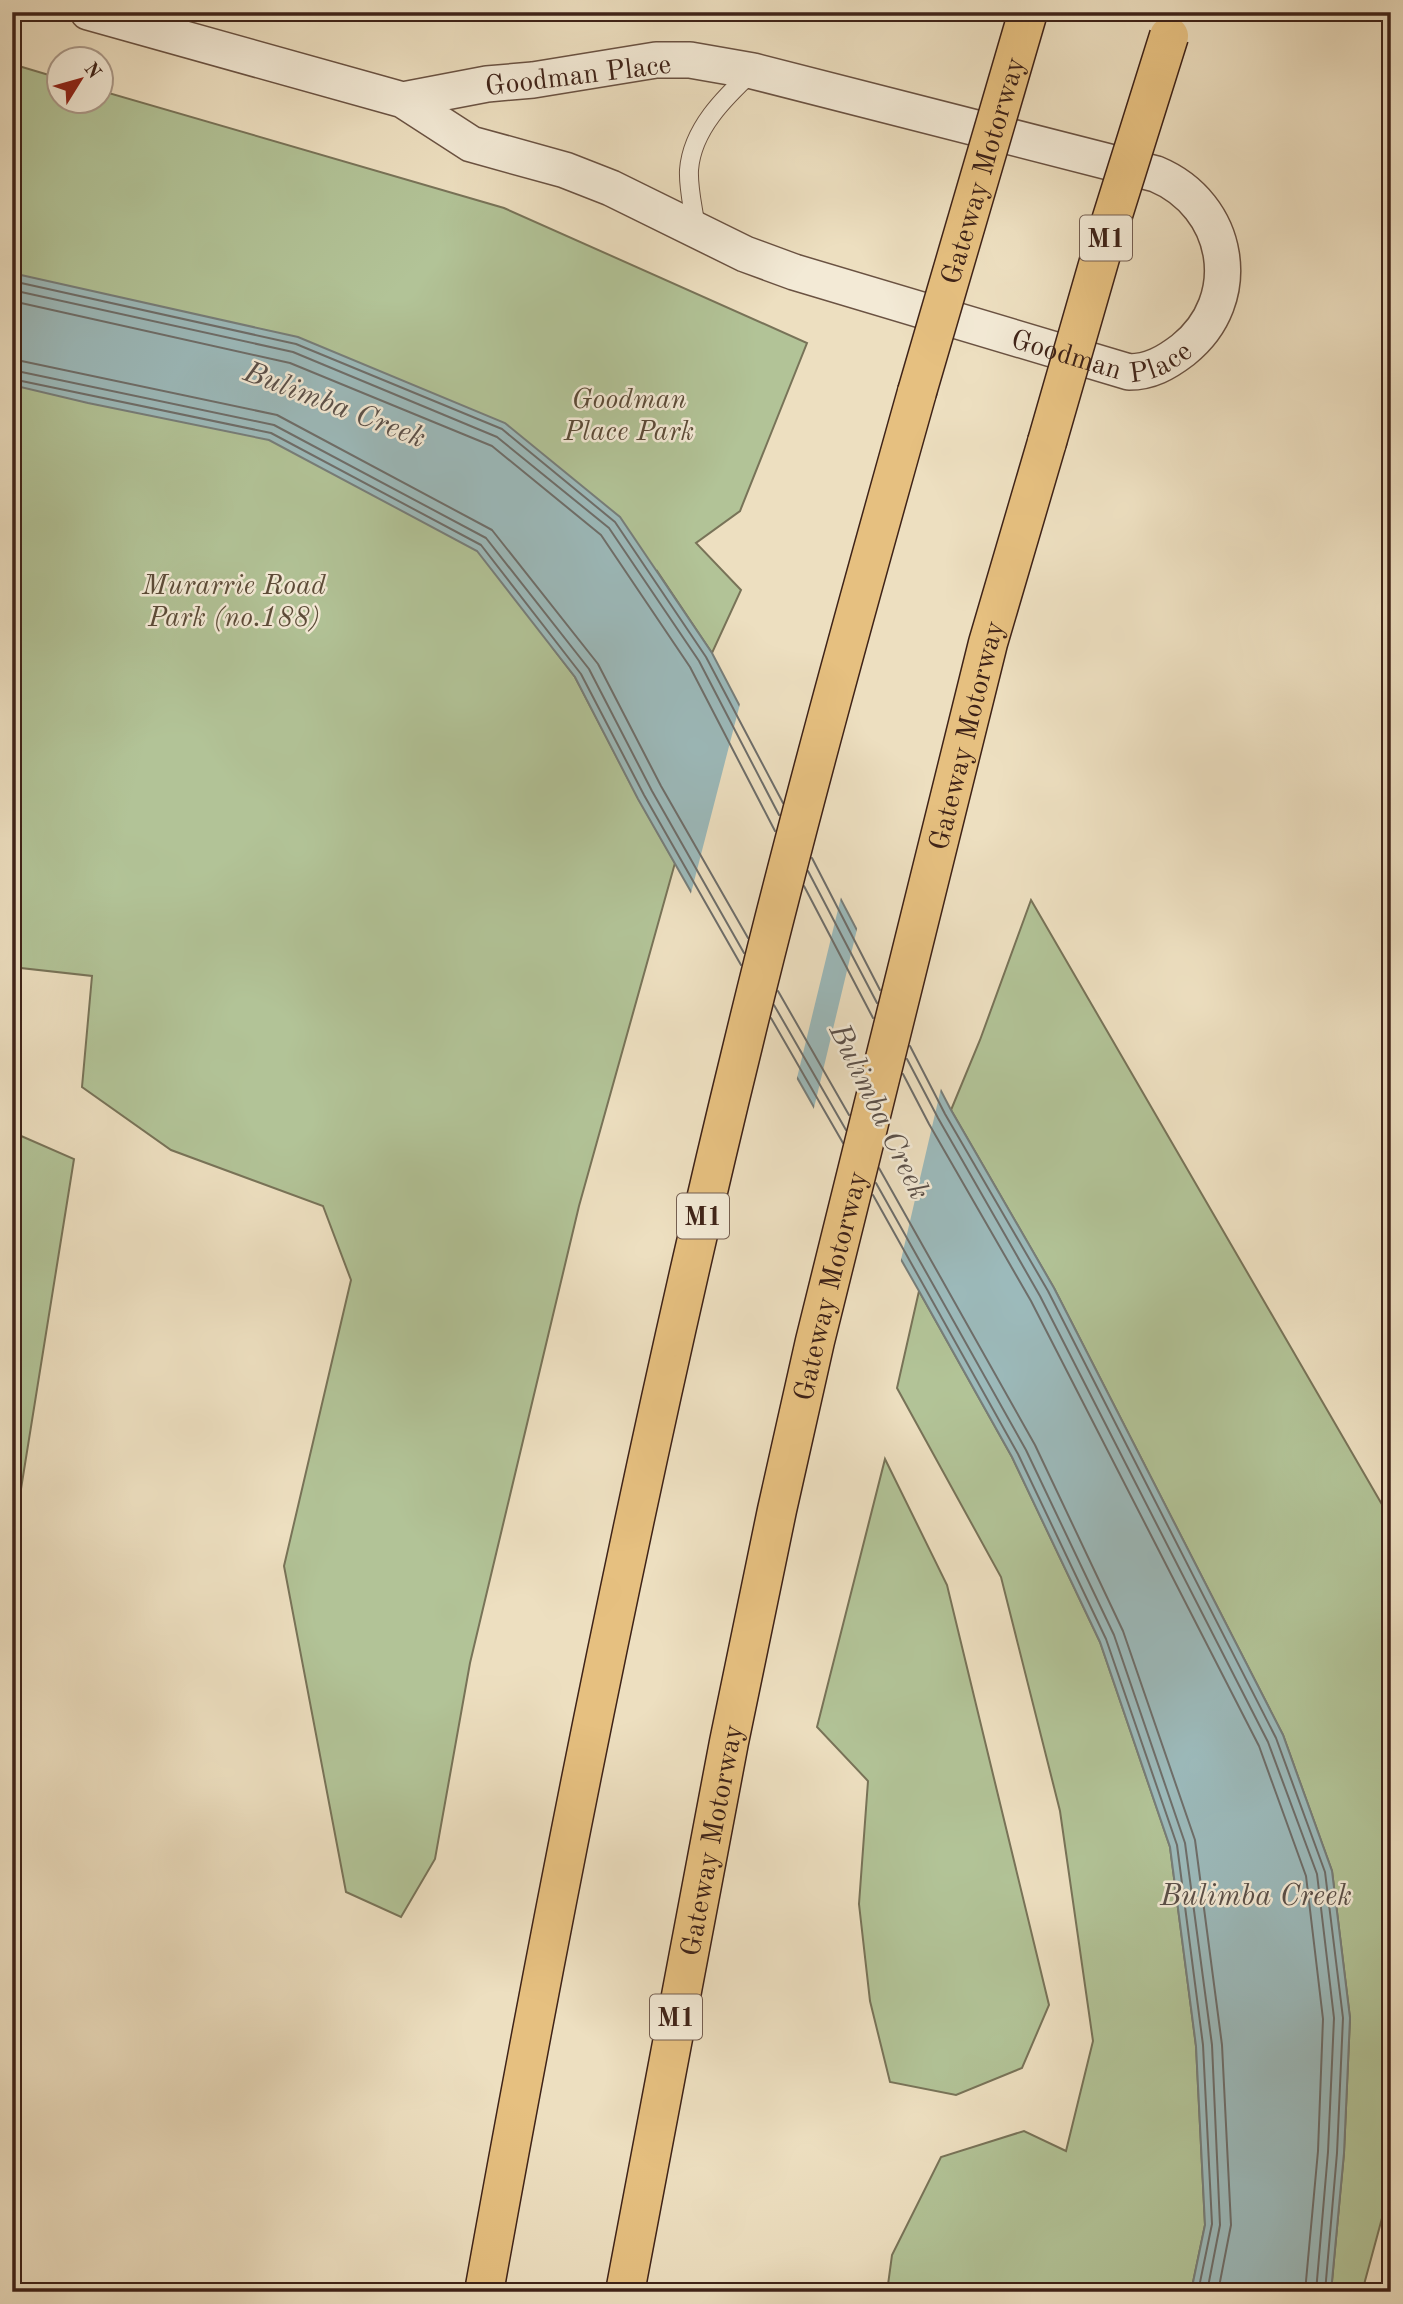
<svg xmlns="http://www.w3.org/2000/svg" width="1403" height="2304" viewBox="0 0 1403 2304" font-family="'Old Standard TT',serif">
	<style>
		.green { fill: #b2c397; stroke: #787358; stroke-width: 2 }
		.water { fill: #9cbabb; stroke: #777e7a; stroke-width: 2 }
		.pier { fill: #eddfc0 }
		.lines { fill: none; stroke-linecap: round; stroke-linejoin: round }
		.shore { stroke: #6e6e6a; stroke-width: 2 }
		.lane-casing { stroke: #6a5242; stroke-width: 20 }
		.street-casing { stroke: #6a5242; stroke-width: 38 }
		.highway-casing { stroke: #3f2318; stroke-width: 41 }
		.lane { stroke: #f3ead6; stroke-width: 18 }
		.street { stroke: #f3ead6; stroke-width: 35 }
		.highway { stroke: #e6c080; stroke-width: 38 }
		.highway-bridge-casing { stroke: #3f2318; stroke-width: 41; stroke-linecap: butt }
		.highway-bridge { stroke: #e6c080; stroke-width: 38 }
		.labels { text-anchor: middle; stroke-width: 5; stroke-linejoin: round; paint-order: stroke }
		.shield { fill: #f3ead6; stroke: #755f51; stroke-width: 2 }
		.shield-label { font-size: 26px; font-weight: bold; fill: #3f2318 }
		.street-label { font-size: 28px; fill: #3f2318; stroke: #f3ead6 }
		.park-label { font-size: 28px; font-style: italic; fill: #5c4b38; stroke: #f3ead6 }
		.water-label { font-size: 30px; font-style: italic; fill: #5b5049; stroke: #f3ead6 }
	</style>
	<rect width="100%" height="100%" fill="#eddfc0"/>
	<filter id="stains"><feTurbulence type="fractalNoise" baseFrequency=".00286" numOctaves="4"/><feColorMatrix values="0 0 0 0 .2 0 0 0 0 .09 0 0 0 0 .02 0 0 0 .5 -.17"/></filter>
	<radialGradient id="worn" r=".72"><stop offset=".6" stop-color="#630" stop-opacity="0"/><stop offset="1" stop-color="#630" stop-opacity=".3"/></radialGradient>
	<path class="green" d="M 12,64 L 59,78 L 60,102 L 102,102 L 102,91 L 504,208 L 807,343 L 740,511 L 696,543 L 741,590 L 712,653 L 657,571 L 552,647 L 575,677 L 638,798 L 675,863 L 579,1206 L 470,1663 L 435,1859 L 401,1917 L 346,1892 L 284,1566 L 351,1280 L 323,1206 L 171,1150 L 82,1087 L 92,976 L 12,967 Z
		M 1031,900 L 1391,1520 L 1391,2185 L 1362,2292 L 1331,2292 L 1344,2153 L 1350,2018 L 1332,1871 L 1283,1735 L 1054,1288 L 951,1110 L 980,1040 Z
		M 12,1132 L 74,1159 L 12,1545 Z
		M 919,1291 L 1012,1457 L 1100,1642 L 1170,1847 L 1196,2046 L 1205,2225 L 1191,2292 L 887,2292 L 892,2255 L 941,2157 L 1024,2131 L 1066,2151 L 1093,2041 L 1060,1811 L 1001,1577 L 897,1388 Z
		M 885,1459 L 947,1585 L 1049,2005 L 1022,2068 L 956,2095 L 890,2082 L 870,2001 L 859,1904 L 868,1781 L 817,1727 Z"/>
	<path class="water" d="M 12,273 L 298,337 L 505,423 L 620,517 L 712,653 L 951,1110 L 1054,1288 L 1283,1735 L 1332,1871 L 1350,2018 L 1344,2153 L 1331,2292 L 1191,2292 L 1205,2225 L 1196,2046 L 1170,1847 L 1100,1642 L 1012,1457 L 919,1291 L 638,799 L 575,677 L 477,551 L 269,440 L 88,403 L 12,385 Z"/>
	<path class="pier" d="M 741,700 L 842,893 L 796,1082 L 690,897 Z
		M 858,925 L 942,1084 L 900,1264 L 813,1112 Z"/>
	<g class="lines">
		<path class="shore" d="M 12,281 L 296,344 L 502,429 L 615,522 L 706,657 L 783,803
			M 12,290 L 293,352 L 497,437 L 609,528 L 699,661 L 779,815
			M 12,301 L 290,363 L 492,446 L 601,535 L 690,667 L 775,831
			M 12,359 L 277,415 L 492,530 L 598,664 L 661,786 L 748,938
			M 12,370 L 274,425 L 486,538 L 589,669 L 652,791 L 744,953
			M 12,379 L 271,433 L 481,545 L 581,674 L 644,795 L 741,965
			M 812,858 L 880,990
			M 808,871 L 877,1003
			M 804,886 L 873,1018
			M 778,991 L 849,1115
			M 774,1005 L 846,1130
			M 771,1018 L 843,1143
			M 910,1046 L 945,1114 L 1048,1291 L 1276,1738 L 1325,1872 L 1343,2018 L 1337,2153 L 1325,2292
			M 907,1059 L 938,1118 L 1040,1296 L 1268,1742 L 1317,1874 L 1334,2018 L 1328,2152 L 1316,2292
			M 903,1074 L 929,1124 L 1031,1301 L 1259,1746 L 1306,1876 L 1323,2019 L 1318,2151 L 1305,2292
			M 879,1168 L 1035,1445 L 1123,1631 L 1195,1840 L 1222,2045 L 1231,2225 L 1218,2292
			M 876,1183 L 1026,1450 L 1114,1635 L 1185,1843 L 1212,2045 L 1220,2225 L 1207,2292
			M 873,1195 L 1018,1454 L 1106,1639 L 1177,1845 L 1203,2045 L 1212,2224 L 1198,2292"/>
		<defs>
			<path id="lane" d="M 696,230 C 694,211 688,189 689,170 C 692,129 725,97 753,71"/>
			<g id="street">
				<path id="s1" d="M 88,12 L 403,100 L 471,144 L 565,170 L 611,188 L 745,254 L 794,272 L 1129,372 C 1150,372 1166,363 1183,350 C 1247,299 1230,205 1156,174 L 753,71 L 690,60 L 656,60 L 533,80 L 487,84 L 403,100"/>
			</g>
			<g id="highway">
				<path d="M 484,2292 C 559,1874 642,1457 743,1045 C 796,826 856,609 917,392"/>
				<path id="s2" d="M 625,2292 L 729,1742 L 777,1510 L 815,1341 L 988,643 L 1047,442"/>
			</g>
		</defs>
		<use href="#lane" class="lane-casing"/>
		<use href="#street" class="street-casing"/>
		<use href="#highway" class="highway-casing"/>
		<use href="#lane" class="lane"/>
		<use href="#street" class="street"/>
		<use href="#highway" class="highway"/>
		<defs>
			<g id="highway-bridge">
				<path id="s3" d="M 917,392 L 1028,12"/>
				<path d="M 1047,442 L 1106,237 L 1169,36"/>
			</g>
		</defs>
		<use href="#highway-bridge" class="highway-bridge-casing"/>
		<use href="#highway-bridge" class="highway-bridge"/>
	</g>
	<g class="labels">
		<g class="shield">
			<rect x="1080" y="215.5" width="52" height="45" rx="5"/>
			<rect x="677" y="1193.5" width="52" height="45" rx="5"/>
			<rect x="650" y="1994.5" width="52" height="45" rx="5"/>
		</g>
		<g class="shield-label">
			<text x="1106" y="247">M1</text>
			<text x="703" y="1225">M1</text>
			<text x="676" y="2026">M1</text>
		</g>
		<g class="street-label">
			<text transform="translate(578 74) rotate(-7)" y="10">Goodman Place</text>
			<text dy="10" stroke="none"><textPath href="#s3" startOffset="231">Gateway Motorway</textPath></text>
			<text dy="10" stroke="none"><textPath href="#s1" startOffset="1078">Goodman Place</textPath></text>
			<text dy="10" stroke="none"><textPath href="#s2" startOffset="1594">Gateway Motorway</textPath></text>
			<text dy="10" stroke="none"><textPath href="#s2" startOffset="1027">Gateway Motorway</textPath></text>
			<text dy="10" stroke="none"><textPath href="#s2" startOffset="460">Gateway Motorway</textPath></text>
		</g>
		<g class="park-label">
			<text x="629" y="408">Goodman<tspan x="629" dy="32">Place Park</tspan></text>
			<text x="234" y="594">Murarrie Road<tspan x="234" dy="32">Park (no.188)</tspan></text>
		</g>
		<g class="water-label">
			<text transform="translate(335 404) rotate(21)" y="10">Bulimba Creek</text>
			<text transform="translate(880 1111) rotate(64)" y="10">Bulimba Creek</text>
			<text x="1256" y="1905">Bulimba Creek</text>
		</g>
	</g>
	<rect width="1403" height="2304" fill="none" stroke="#eddfc0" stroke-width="42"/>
	<rect x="14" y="14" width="1375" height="2276" fill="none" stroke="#3f2318" stroke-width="3.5"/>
	<rect x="21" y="21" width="1361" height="2262" fill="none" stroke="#3f2318" stroke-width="2"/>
	<g transform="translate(80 80) rotate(53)"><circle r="33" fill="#f3ead6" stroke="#ab9a8a" stroke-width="2"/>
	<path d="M0-5L12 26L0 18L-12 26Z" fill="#8f2418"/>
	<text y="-10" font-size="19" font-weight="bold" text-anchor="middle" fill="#3f2318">N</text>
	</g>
	<rect width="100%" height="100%" filter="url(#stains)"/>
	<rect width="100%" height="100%" fill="url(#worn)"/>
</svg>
